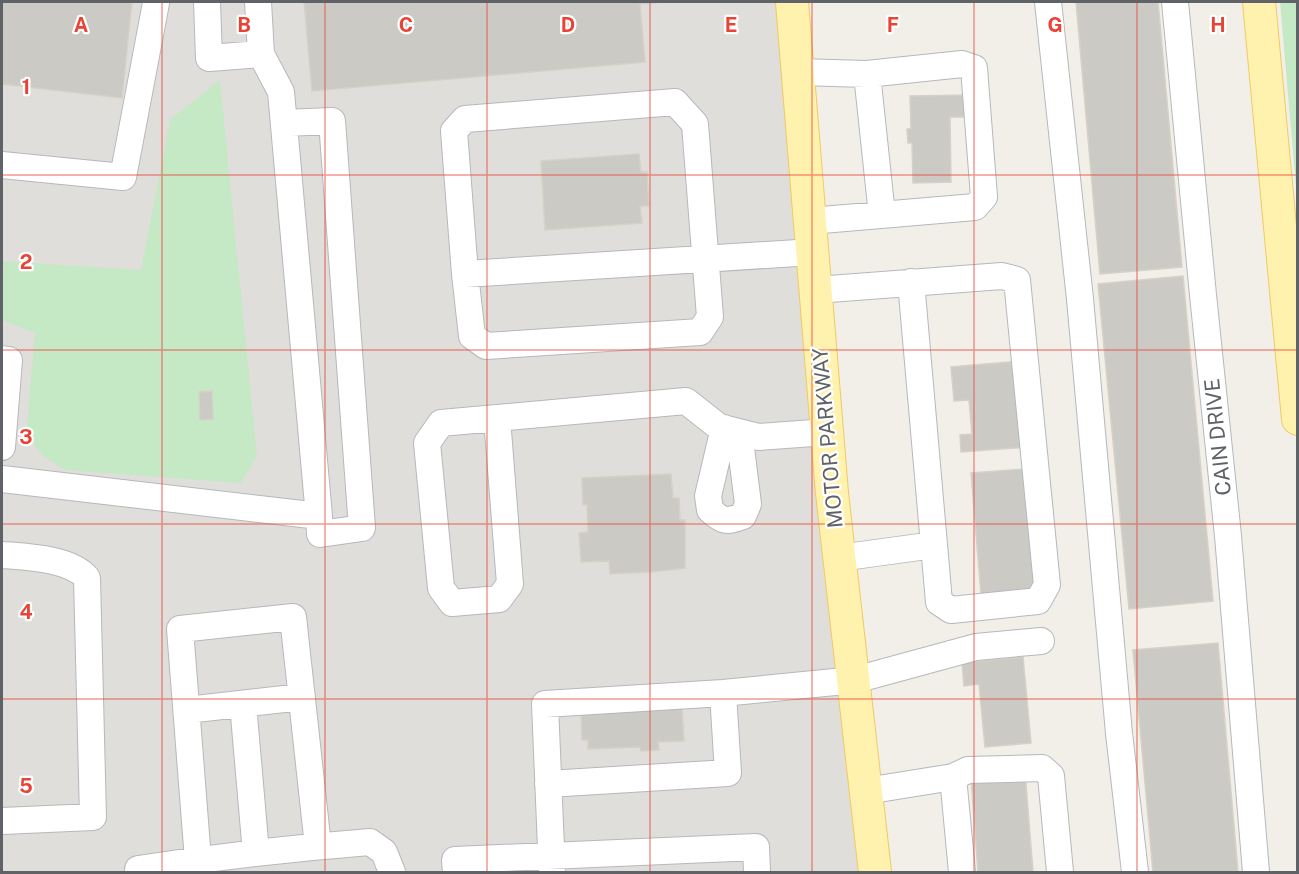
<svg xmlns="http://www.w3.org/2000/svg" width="1299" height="874" viewBox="0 0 1299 874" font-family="'Public Sans',sans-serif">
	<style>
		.industrial { fill: #e0deda }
		.green { fill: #c5e8c5 }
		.building { fill: #cccac5; stroke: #d6d1c6; stroke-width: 1.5 }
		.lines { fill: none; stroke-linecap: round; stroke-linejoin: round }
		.minor-casing { stroke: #b5b8bc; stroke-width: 28 }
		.major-casing { stroke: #f2c960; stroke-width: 34 }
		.minor { stroke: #fff; stroke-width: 26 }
		.major { stroke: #fff2af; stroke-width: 32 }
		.grid { fill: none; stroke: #ea4335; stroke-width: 1.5; stroke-opacity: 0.55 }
		.labels { text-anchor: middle; stroke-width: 4.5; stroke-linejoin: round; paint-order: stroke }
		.street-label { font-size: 21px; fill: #5f6368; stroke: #fff }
		.grid-label { font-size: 20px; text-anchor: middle; font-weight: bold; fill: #ea4335; stroke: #fff; stroke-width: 4.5; stroke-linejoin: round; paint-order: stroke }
	</style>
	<rect width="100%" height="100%" fill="#f1efe8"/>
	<path class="industrial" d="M 2,2 L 796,2 L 882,872 L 2,872 Z"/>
	<path class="green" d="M 1280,2 L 1297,2 L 1297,198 Z
		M 220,80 L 257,456 L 241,483 L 65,470 L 42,455 L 26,434 L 35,333 L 2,320 L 2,261 L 141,270 L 170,120 Z"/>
	<path class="building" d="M 2,2 L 132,2 L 122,98 L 2,84 Z
		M 304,2 L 664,2 L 640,4 L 645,62 L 312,91 Z
		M 1076,2 L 1158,2 L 1182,267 L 1100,274 Z
		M 969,95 L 970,117 L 950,117 L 951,182 L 913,183 L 912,143 L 908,143 L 907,129 L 911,129 L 910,96 Z
		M 639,154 L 641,172 L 647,172 L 649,206 L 640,206 L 642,223 L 545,230 L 541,161 Z
		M 1183,276 L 1213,601 L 1129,609 L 1098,284 Z
		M 1020,361 L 1028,447 L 961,452 L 960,435 L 972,434 L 969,400 L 954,401 L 951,367 Z
		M 212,391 L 213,419 L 200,420 L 199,392 Z
		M 1025,469 L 1035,590 L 981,594 L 971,473 Z
		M 671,474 L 673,498 L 679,498 L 680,520 L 685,520 L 685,568 L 652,572 L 610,574 L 609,561 L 581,562 L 579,533 L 588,532 L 587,504 L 583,505 L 582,478 Z
		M 1218,643 L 1238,872 L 1153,872 L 1133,650 Z
		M 1023,657 L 1031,743 L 985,747 L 979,684 L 964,686 L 962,663 Z
		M 682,706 L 684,741 L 658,742 L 659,750 L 641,751 L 640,747 L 588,749 L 588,740 L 582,740 L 581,714 Z
		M 1025,772 L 1033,872 L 978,872 L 971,777 Z"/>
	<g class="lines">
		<defs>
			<path id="minor" d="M 207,2 L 209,58 L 261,54
				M 1048,2 L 1080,299 L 1119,733 L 1135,872
				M 1175,2 L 1203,295 L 1228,536 L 1256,872
				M 798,72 L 867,74 L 962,64 L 974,68 L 984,197 L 975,207 L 810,221
				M 867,74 L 882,215
				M 284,123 L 332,121 L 362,528 L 320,534 L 319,516
				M 2,165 L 123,177 L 156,3
				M 465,274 L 472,336 L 486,346 L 700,332 L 710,317 L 695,124 L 675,102 L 465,119 L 454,131 L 465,274 C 581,267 697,259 813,252
				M 816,290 L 1002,276 L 1017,280 L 1047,585 L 1038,601 L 951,610 L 939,602 L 911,282
				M 2,359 L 9,360 L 2,447
				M 497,418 L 510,584 L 499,599 L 452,603 L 441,588 L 427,443 L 441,423 L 686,401 L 719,427 L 759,437 L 827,432
				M 724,428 L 708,496 L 710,510 C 723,522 726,522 743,516 L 748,504 L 739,432
				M 2,479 L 319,516 L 281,92 L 261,54 L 258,2
				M 2,555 C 27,557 70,558 87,578 L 93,817 L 2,821
				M 839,558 L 934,545
				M 243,704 L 256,853
				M 187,710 L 302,697
				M 953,777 L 968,770 L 1042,768 L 1051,776 L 1060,872
				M 548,784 L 728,773 L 723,693
				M 866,791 L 953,777 L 962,872
				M 198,860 L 180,629 L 293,617 L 318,846
				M 138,872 L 138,869 C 215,857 292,848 370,842 L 384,852 L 392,872
				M 456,872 L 455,860 L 756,847 L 757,872
				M 552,872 L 545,704 L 723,693 L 855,680 L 976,647 L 1041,641"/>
			<path id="major" d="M 792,2 L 832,493 L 875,872
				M 1259,2 L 1298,419"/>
		</defs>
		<use href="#minor" class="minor-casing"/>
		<use href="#major" class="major-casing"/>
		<use href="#minor" class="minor"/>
		<use href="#major" class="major"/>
	</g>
	<path class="grid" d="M 162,2 L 162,872M 325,2 L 325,872M 487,2 L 487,872M 650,2 L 650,872M 812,2 L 812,872M 974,2 L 974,872M 1137,2 L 1137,872M 2,175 L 1298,175M 2,350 L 1298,350M 2,524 L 1298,524M 2,699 L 1298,699"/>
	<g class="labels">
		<g class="street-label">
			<text transform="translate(1218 437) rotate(-96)" y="7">CAIN DRIVE</text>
			<text transform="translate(828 438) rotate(-95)" y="7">MOTOR PARKWAY</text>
		</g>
	</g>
	<g class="grid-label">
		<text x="81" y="32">A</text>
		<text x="244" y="32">B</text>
		<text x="406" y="32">C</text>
		<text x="568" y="32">D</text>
		<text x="731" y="32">E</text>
		<text x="893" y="32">F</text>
		<text x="1055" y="32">G</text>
		<text x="1218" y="32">H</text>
		<text x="26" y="94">1</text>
		<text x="26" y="269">2</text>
		<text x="26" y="444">3</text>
		<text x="26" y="619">4</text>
		<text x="26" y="793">5</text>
	</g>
	<rect width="1299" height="874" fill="none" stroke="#5f6368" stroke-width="6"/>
</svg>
